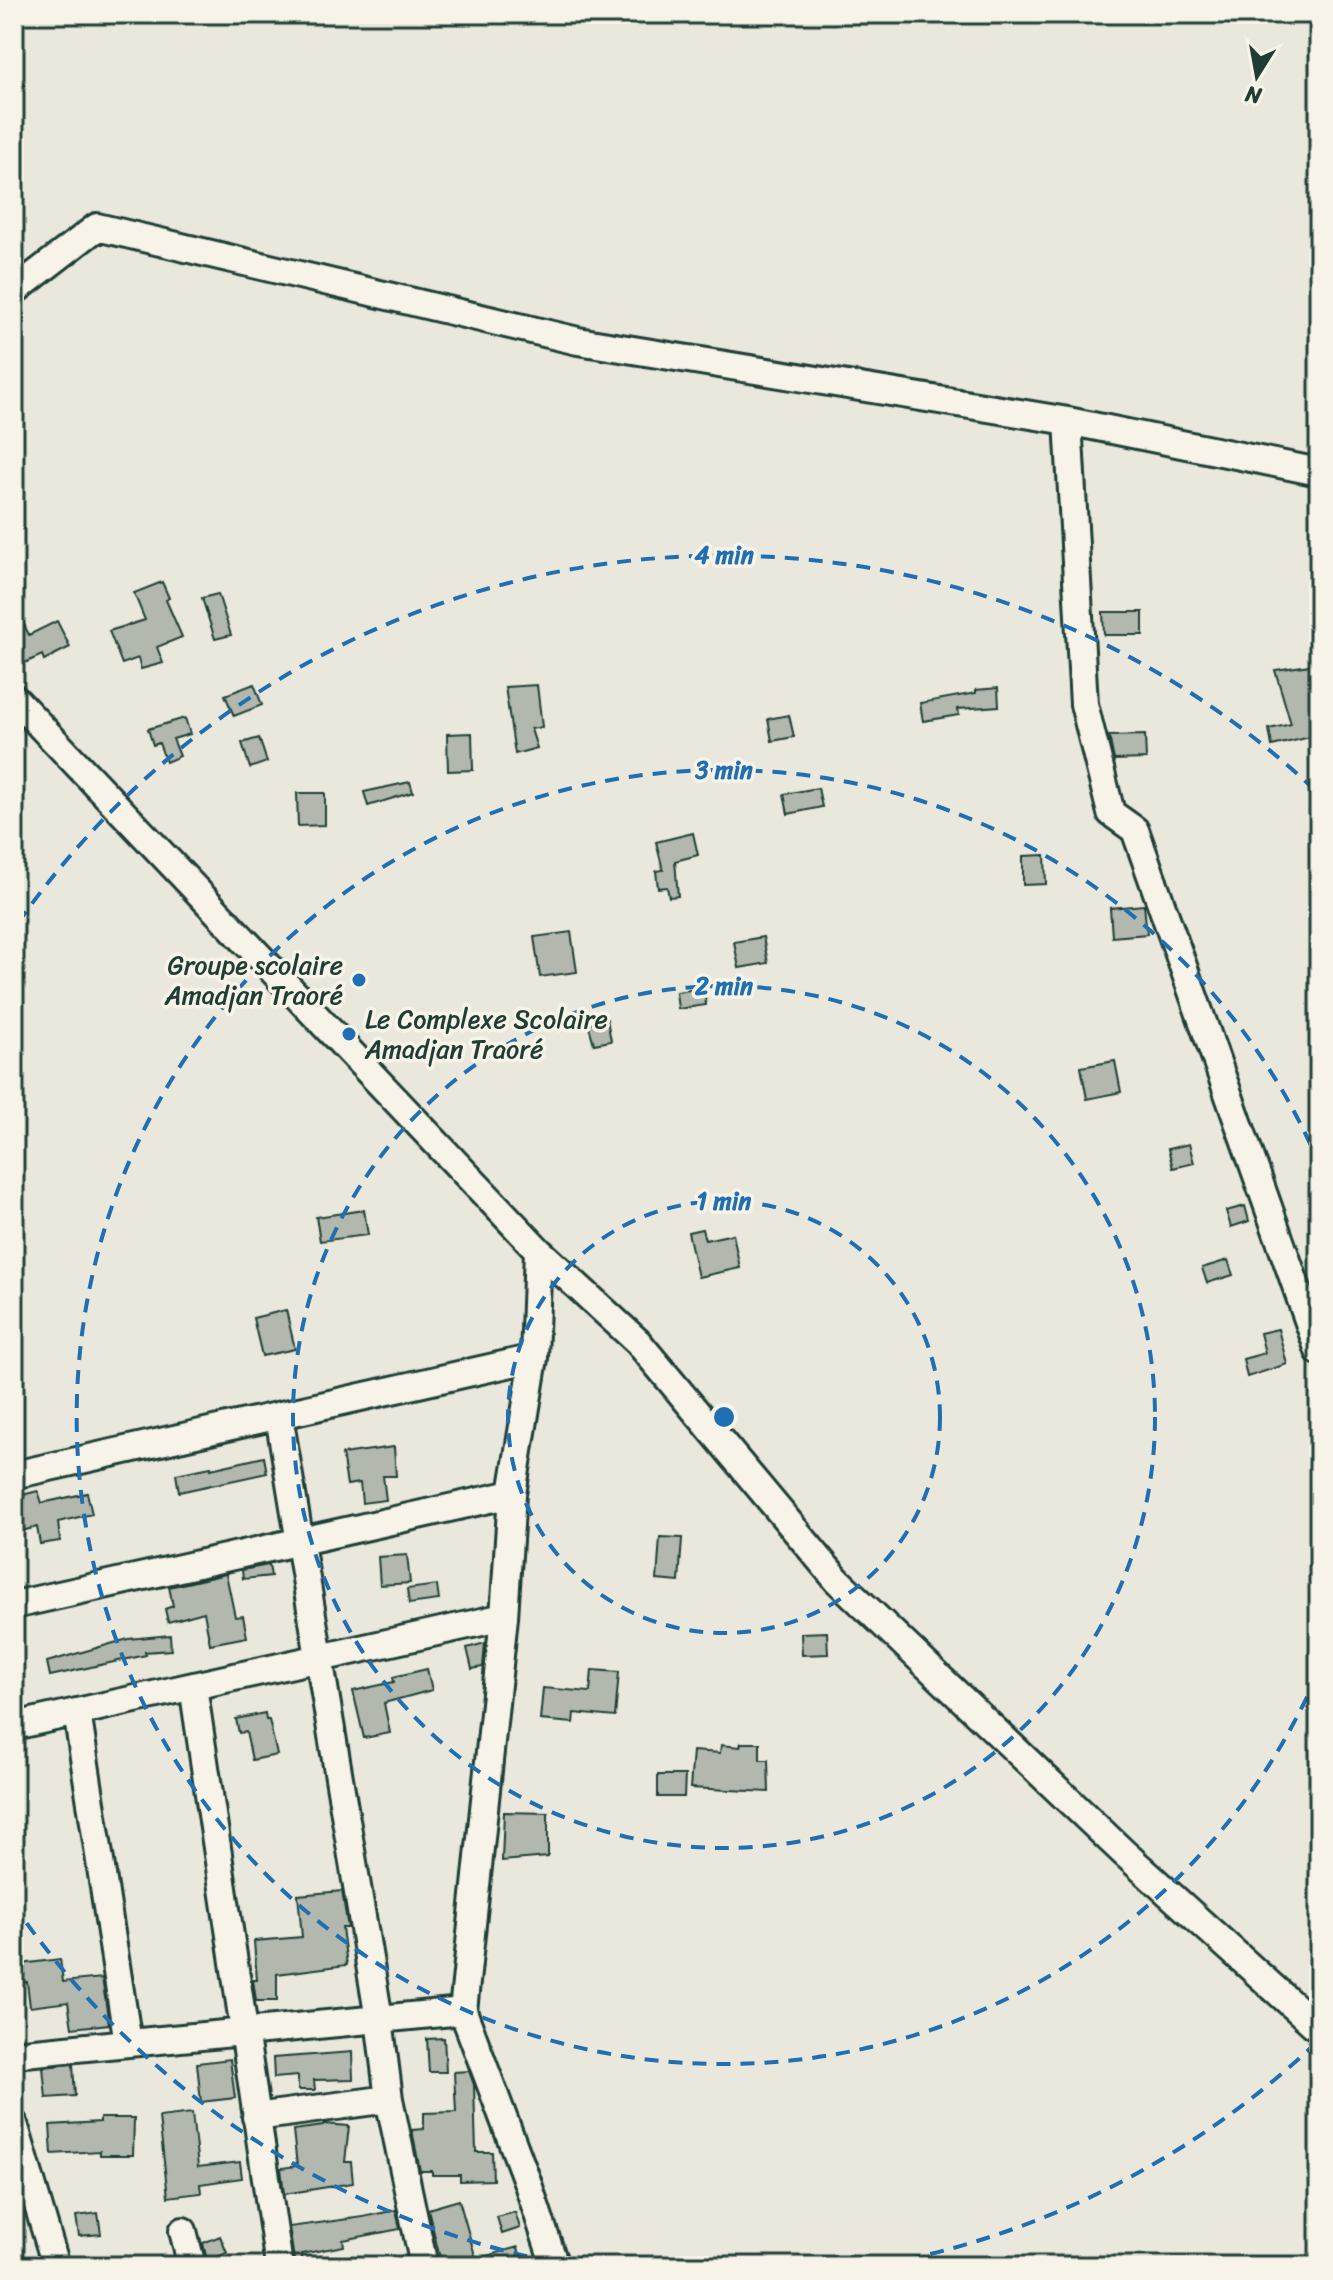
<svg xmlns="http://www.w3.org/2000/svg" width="1333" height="2280" viewBox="0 0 1333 2280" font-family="Sriracha,sans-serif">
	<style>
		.building { fill: #b2b8ae; stroke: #1f3d34; stroke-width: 2 }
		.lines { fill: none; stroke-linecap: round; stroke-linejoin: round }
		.minor-casing { stroke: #1f3d34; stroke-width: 32 }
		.minor { stroke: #f7f3e8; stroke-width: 26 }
		.ring { fill: none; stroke: #1f6fb2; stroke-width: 4; stroke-dasharray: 14 10 }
		.poi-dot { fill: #1f6fb2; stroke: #f7f3e8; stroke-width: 3 }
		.labels { text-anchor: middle; stroke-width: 7; stroke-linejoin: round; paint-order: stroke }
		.poi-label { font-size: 26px; fill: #1f3d34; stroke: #f7f3e8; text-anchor: end }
		.centre { fill: #1f6fb2; stroke: #f7f3e8; stroke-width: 4 }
		.ring-label { font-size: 24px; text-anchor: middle; font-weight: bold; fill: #1f6fb2; stroke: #f7f3e8; stroke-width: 7; stroke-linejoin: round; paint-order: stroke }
	</style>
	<rect width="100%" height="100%" fill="#eae8dd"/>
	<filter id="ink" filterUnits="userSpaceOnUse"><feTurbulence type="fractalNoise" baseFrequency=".0125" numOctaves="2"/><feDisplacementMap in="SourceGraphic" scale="16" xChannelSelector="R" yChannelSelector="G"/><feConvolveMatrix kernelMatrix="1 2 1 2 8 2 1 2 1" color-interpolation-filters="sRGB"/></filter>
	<g filter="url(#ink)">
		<path class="building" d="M 162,582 L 169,598 L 166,600 L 182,637 L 157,647 L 163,663 L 141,669 L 138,658 L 122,664 L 109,631 L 145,620 L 134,593 Z
			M 218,594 L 231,635 L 215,639 L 202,598 Z
			M 14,604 L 29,635 L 57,621 L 70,647 L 44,660 L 42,655 L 14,668 Z
			M 1103,612 L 1143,612 L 1143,635 L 1104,635 Z
			M 1310,665 L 1319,735 L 1272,746 L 1269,729 L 1291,724 L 1275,670 Z
			M 254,684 L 262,705 L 234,716 L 225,695 Z
			M 537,685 L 542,727 L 531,729 L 537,748 L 515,754 L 505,687 Z
			M 998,688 L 999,706 L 958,709 L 959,715 L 923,721 L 920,703 L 976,693 L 976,690 Z
			M 789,715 L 794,737 L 772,741 L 768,719 Z
			M 185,718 L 190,734 L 173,739 L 180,756 L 166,762 L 159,743 L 153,745 L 148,729 Z
			M 472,733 L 473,770 L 448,771 L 447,734 Z
			M 1145,735 L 1146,759 L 1114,760 L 1109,736 Z
			M 259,738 L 267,762 L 250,768 L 242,743 Z
			M 410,782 L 413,792 L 368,806 L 364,792 Z
			M 818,788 L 822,807 L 788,814 L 784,794 Z
			M 297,793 L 325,793 L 325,825 L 298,826 Z
			M 693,833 L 698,855 L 675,861 L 678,896 L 669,897 L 667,887 L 658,888 L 656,871 L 663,870 L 656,842 Z
			M 1045,855 L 1046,884 L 1023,885 L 1023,856 Z
			M 1144,905 L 1147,934 L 1112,937 L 1110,908 Z
			M 571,932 L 577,972 L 540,977 L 534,937 Z
			M 763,937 L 768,963 L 739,968 L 734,942 Z
			M 704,988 L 706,1005 L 678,1009 L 676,992 Z
			M 607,1019 L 611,1041 L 594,1044 L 588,1023 Z
			M 1115,1061 L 1121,1092 L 1087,1099 L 1081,1067 Z
			M 1189,1144 L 1194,1163 L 1173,1168 L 1168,1149 Z
			M 1245,1206 L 1249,1221 L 1231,1227 L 1226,1211 Z
			M 364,1210 L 368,1235 L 320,1241 L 316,1217 Z
			M 702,1229 L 705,1240 L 733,1234 L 740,1268 L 698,1277 L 688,1232 Z
			M 1228,1260 L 1233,1275 L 1207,1283 L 1202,1268 Z
			M 286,1310 L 295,1349 L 262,1356 L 253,1318 Z
			M 1278,1329 L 1287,1364 L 1247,1377 L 1243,1359 L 1265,1353 L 1260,1333 Z
			M 394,1447 L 396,1476 L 383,1476 L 386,1500 L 362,1503 L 360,1483 L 347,1485 L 342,1454 Z
			M 264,1457 L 267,1473 L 179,1492 L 176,1474 L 211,1467 L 211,1469 Z
			M 38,1491 L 42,1503 L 87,1493 L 92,1514 L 58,1522 L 60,1541 L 40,1544 L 37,1527 L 18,1532 L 14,1517 L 14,1497 Z
			M 660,1537 L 682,1538 L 679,1582 L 657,1580 Z
			M 407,1555 L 410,1583 L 380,1585 L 378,1557 Z
			M 269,1565 L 271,1576 L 243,1579 L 242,1570 Z
			M 226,1574 L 235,1617 L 243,1616 L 247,1637 L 210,1644 L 204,1612 L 168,1622 L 165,1609 L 173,1606 L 169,1587 Z
			M 437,1585 L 439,1600 L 409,1604 L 407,1589 Z
			M 827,1632 L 828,1654 L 802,1655 L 801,1633 Z
			M 170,1635 L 171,1650 L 145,1652 L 146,1655 L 50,1676 L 47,1662 L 128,1639 Z
			M 485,1643 L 483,1667 L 472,1669 L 467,1648 Z
			M 427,1669 L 432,1690 L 384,1703 L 390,1733 L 364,1738 L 353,1691 L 394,1682 L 393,1677 Z
			M 592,1670 L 619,1672 L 615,1717 L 574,1713 L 573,1723 L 540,1720 L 543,1688 L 590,1692 Z
			M 265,1713 L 266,1720 L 269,1720 L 277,1755 L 252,1760 L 246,1732 L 239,1733 L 236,1719 Z
			M 741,1743 L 760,1743 L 760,1760 L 768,1760 L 769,1792 L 690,1788 L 693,1751 L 720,1753 L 721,1745 L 740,1747 Z
			M 658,1775 L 685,1775 L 684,1797 L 658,1797 Z
			M 504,1812 L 548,1813 L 548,1857 L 502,1861 Z
			M 342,1891 L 348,1928 L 342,1928 L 347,1965 L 277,1974 L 277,2001 L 256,2001 L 253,1980 L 257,1980 L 254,1941 L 302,1937 L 298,1895 Z
			M 60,1959 L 63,1982 L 102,1978 L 109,2024 L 72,2028 L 68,2002 L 30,2007 L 27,1982 L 14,1984 L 14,1965 Z
			M 444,2038 L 446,2072 L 429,2072 L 427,2039 Z
			M 352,2052 L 353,2079 L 314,2080 L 315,2090 L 298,2090 L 298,2076 L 274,2078 L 273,2058 Z
			M 230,2059 L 235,2098 L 201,2102 L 197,2063 Z
			M 73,2064 L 75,2096 L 46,2098 L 43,2067 Z
			M 469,2071 L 474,2085 L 476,2152 L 492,2152 L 493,2180 L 460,2181 L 460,2175 L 432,2175 L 432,2171 L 420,2171 L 412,2130 L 424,2129 L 424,2113 L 456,2112 L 454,2072 Z
			M 192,2113 L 198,2167 L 240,2162 L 242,2178 L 200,2184 L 201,2193 L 168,2197 L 159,2117 Z
			M 100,2118 L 134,2118 L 133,2155 L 100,2155 L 100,2151 L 52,2154 L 50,2125 L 100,2122 Z
			M 324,2124 L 349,2126 L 345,2162 L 351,2162 L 353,2183 L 284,2194 L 281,2168 L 297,2166 L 293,2130 L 323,2126 Z
			M 459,2200 L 476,2259 L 518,2247 L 523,2266 L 442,2266 L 428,2209 Z
			M 396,2210 L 400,2229 L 343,2240 L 344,2246 L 301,2254 L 304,2266 L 295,2266 L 289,2227 L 363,2217 Z
			M 515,2212 L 520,2228 L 502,2234 L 497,2217 Z
			M 98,2213 L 101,2234 L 79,2236 L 76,2216 Z
			M 220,2236 L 227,2253 L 207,2261 L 203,2243 Z"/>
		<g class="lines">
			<defs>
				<path id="minor" d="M 14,291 L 97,227 L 578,341 L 1068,421 L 1319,472
					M 1068,421 L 1084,704 L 1111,813 L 1135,830 L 1319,1351
					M 14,698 L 538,1250 L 638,1342 L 837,1580 L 1123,1852 L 1319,2029
					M 538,1250 L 534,1358 L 512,1494 L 504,1617 L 463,2011 L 527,2181 L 555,2266
					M 279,1416 L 379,2019 L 389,2099 L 424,2266
					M 14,1475 L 534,1358
					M 14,1605 L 512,1494
					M 193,1686 L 279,2266
					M 77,1712 L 128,2043
					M 14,1726 L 504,1617
					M 14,2054 L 463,2011
					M 256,2117 L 389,2099
					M 14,2124 L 56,2266
					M 183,2231 L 192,2266"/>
			</defs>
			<use href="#minor" class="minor-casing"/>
			<use href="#minor" class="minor"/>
		</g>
	</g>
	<g class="ring">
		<circle cx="724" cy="1417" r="216"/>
		<circle cx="724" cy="1417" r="431"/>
		<path d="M1317 1675A647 647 0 1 1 1317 1159"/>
		<path d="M1317 2042A862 862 0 0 1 874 2266M574 2266A862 862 0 0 1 18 1911M18 923A862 862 0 0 1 1317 792"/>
	</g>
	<g class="poi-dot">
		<circle cx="359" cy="980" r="8"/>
		<circle cx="349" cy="1034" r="8"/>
	</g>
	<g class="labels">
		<g class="poi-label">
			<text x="343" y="974">Groupe scolaire<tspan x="343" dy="30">Amadjan Traoré</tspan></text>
			<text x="365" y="1028" text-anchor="start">Le Complexe Scolaire<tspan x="365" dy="30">Amadjan Traoré</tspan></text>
		</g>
	</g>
	<circle cx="724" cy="1417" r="12" class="centre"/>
	<g class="ring-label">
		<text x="724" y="563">4 min</text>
		<text x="724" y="778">3 min</text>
		<text x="724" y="994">2 min</text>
		<text x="724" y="1209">1 min</text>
	</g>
	<rect width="1333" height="2280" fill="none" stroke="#f7f3e8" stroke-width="48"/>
	<rect x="24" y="24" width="1285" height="2232" fill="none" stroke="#1f3d34" stroke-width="3" filter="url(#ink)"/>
	<g transform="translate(1257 76) rotate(191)" stroke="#f7f3e8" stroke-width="6" paint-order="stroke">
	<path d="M0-6L14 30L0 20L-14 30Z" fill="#1f3d34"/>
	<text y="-12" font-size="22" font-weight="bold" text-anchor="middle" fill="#1f3d34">N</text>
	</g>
</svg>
